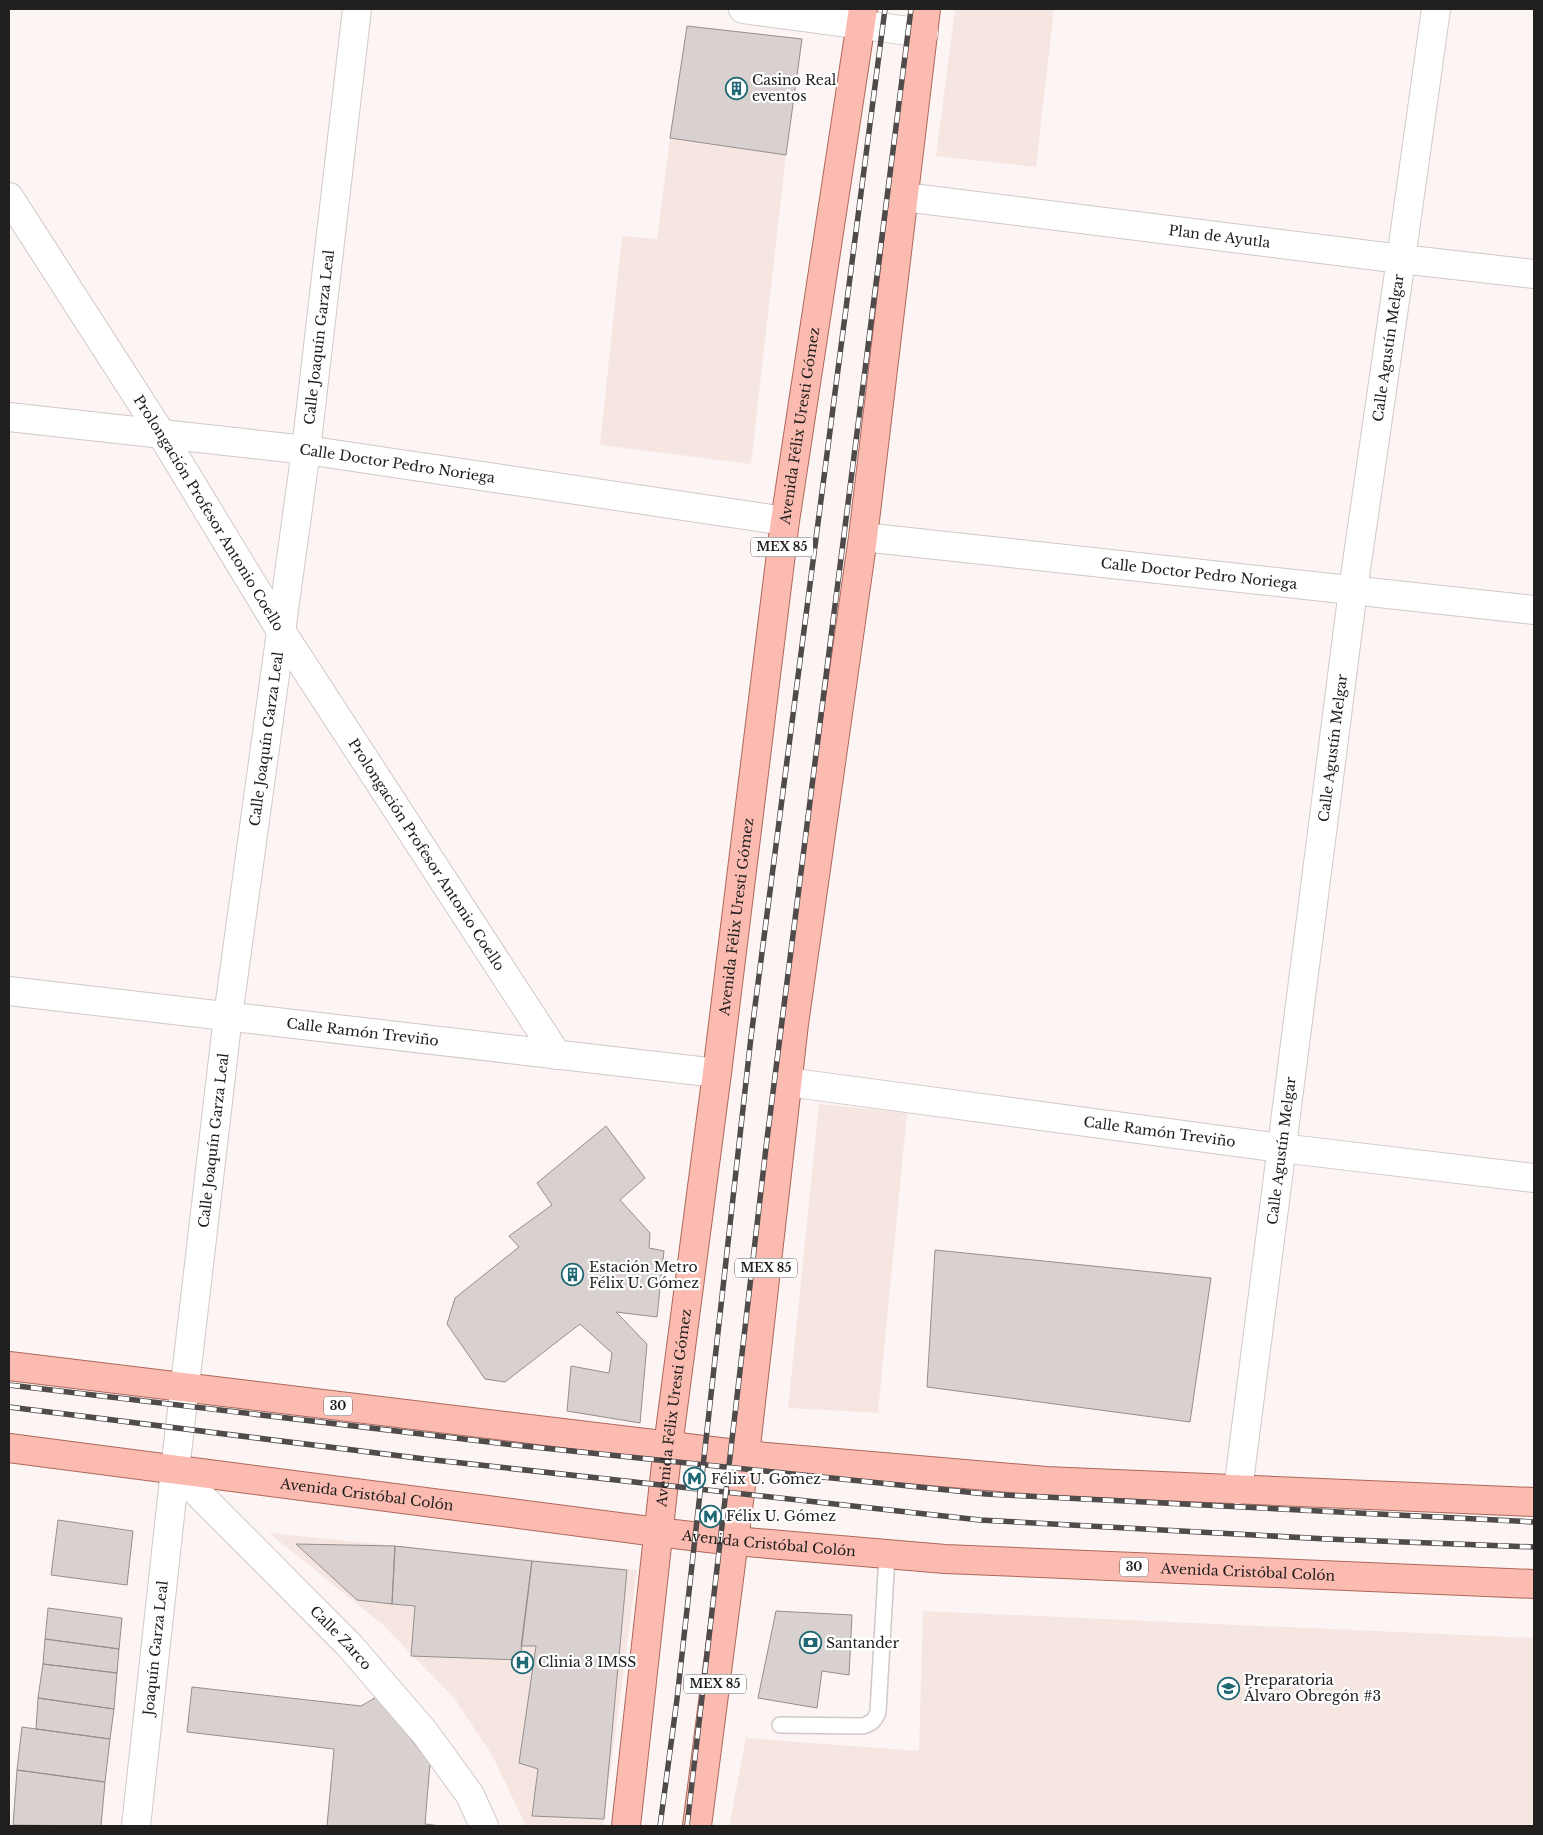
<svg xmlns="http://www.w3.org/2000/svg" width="1543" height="1835" viewBox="0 0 1543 1835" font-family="'Libre Baskerville',serif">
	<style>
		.built { fill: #f6e6e2 }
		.building { fill: #d8d1cf; stroke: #958e8d }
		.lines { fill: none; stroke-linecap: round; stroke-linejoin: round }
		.service-casing { stroke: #d0c9c8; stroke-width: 18 }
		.minor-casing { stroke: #d0c9c8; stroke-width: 30 }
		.primary-casing { stroke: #ad685b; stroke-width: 30 }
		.service { stroke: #fff; stroke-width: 15 }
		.minor { stroke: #fff; stroke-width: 28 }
		.primary { stroke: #fbbbb0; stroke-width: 28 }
		.rail-casing { stroke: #4f4b4a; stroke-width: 5.5 }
		.rail { stroke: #fff; stroke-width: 4; stroke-dasharray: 11; stroke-linecap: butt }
		.labels { text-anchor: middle; stroke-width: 4.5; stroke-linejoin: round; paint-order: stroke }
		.shield { fill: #fff; stroke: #646362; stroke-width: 1 }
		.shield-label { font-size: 12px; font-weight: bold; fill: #22201f }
		.poi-label { font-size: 14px; fill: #22201f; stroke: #fff; text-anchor: start }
		.street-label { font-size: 14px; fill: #22201f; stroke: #fff }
	</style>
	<rect width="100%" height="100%" fill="#fdf5f4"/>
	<path class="built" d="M 955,9 L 1054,9 L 1036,167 L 936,156 Z
		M 670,138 L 786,155 L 751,464 L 600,445 L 622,236 L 657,239 Z
		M 819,1104 L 907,1113 L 878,1413 L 788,1408 Z
		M 269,1533 L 637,1570 L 603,1826 L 526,1826 L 492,1755 L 454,1698 L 383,1625 Z
		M 923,1611 L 1534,1638 L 1534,1826 L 729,1826 L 746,1738 L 919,1751 Z"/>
	<path class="building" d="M 687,26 L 802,39 L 786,155 L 670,138 Z
		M 606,1126 L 645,1178 L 620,1200 L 650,1233 L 649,1248 L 664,1251 L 657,1317 L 616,1312 L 647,1344 L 640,1423 L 567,1411 L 571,1366 L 609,1373 L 612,1353 L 580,1324 L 505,1382 L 485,1379 L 447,1324 L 455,1298 L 519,1247 L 509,1236 L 552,1205 L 537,1183 Z
		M 935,1250 L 1211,1278 L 1190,1422 L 927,1387 Z
		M 58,1520 L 133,1531 L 127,1585 L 51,1575 Z
		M 296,1544 L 395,1546 L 392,1604 L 357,1600 Z
		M 395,1546 L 532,1561 L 520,1660 L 411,1656 L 415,1606 L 392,1604 Z
		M 532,1561 L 627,1570 L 604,1819 L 532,1816 L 538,1769 L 519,1763 L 536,1646 L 521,1646 Z
		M 48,1608 L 122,1618 L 119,1649 L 45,1639 Z
		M 776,1611 L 852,1615 L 849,1675 L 822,1671 L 817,1708 L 758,1698 Z
		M 45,1639 L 119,1649 L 117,1673 L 43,1664 Z
		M 43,1664 L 117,1673 L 114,1709 L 38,1698 Z
		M 192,1687 L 361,1706 L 378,1696 L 430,1764 L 425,1824 L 441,1826 L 327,1826 L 334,1749 L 187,1732 Z
		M 38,1698 L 114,1709 L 110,1739 L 36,1729 Z
		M 22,1727 L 110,1739 L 105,1782 L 17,1770 Z
		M 17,1770 L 105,1782 L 101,1826 L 13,1825 Z"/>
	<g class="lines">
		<defs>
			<path id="service" d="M 780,1725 L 863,1726 C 872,1723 875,1720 878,1712 L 887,1555"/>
			<g id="minor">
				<path d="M 743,9 L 924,33"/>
				<path id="s1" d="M 9,197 L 162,435 L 281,631 L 557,1055"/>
				<path id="s2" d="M 904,197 L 1401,259 L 1534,274"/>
				<path id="s3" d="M 9,417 L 306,450 L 785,521"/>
				<path id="s4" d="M 863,537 L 1534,610"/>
				<path id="s5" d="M 9,991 L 717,1073"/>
				<path id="s6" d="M 787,1082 L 1281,1148 L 1534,1178"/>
				<path id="s7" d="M 175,1470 L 350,1646 L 425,1733 L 470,1795 L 484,1826"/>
				<path id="s8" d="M 1238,1490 L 1353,590 L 1401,259 L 1436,9"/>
				<path id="s9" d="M 136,1826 L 175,1470 L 228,1016 L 306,450 L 357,9"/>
			</g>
			<g id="primary">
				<path d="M 9,1366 L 745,1455 L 1046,1481 L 1534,1502"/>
				<path id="s10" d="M 9,1448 L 657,1532 L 734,1541 L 945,1559 L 1534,1584"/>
				<path id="s11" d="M 626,1826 L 668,1446 L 717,1073 L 785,521 L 863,9"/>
				<path d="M 697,1826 L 745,1455 L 794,1024 L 863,537 L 926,9"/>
			</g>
		</defs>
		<use href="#service" class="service-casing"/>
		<use href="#minor" class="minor-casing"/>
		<use href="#primary" class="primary-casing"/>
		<use href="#service" class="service"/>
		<use href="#minor" class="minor"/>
		<use href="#primary" class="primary"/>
		<defs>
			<path id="rail" d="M 9,1385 L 514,1445 L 986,1494 L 1534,1522
				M 9,1407 L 425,1459 L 980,1520 L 1327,1539 L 1534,1547
				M 660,1826 L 677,1699 L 751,1037 L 885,9
				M 687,1826 L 767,1139 L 911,9"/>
		</defs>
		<use href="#rail" class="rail-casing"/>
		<use href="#rail" class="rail"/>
	</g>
	<defs>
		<symbol id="building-ring" viewBox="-11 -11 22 22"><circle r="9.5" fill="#fff" stroke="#1f6874" stroke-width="1.5"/><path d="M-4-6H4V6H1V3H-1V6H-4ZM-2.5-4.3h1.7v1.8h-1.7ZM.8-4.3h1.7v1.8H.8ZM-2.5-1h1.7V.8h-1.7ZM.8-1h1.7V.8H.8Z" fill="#1f6874"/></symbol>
		<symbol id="metro-ring" viewBox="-11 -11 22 22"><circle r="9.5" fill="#fff" stroke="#1f6874" stroke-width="1.5"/><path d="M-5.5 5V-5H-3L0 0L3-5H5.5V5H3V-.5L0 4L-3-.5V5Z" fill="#1f6874"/></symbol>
		<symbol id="bank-ring" viewBox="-11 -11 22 22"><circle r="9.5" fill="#fff" stroke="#1f6874" stroke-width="1.5"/><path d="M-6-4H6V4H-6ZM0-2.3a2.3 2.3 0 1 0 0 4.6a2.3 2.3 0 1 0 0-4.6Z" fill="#1f6874"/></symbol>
		<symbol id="hospital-ring" viewBox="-11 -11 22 22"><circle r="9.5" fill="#fff" stroke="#1f6874" stroke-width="1.5"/><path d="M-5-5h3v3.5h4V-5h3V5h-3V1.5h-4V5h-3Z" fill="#1f6874"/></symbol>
		<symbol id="university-ring" viewBox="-11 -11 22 22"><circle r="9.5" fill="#fff" stroke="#1f6874" stroke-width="1.5"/><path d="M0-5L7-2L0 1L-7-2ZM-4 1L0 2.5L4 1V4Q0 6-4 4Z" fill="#1f6874"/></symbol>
	</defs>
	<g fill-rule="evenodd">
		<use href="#building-ring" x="724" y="76" width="25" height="25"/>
		<use href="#building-ring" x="560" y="1262" width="25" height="25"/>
		<use href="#metro-ring" x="682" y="1466" width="25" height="25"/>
		<use href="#metro-ring" x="698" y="1504" width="25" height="25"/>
		<use href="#bank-ring" x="798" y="1630" width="25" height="25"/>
		<use href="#hospital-ring" x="510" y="1650" width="25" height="25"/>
		<use href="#university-ring" x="1216" y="1676" width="25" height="25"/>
	</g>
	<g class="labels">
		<g class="shield">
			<rect x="751" y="537.5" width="62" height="19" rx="4"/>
			<rect x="735" y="1258.5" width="62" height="19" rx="4"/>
			<rect x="324" y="1396.5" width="28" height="19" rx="4"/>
			<rect x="1120" y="1557.5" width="28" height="19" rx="4"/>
			<rect x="684" y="1674.5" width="62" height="19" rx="4"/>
		</g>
		<g class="shield-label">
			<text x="782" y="551">MEX 85</text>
			<text x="766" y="1272">MEX 85</text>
			<text x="338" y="1410">30</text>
			<text x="1134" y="1571">30</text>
			<text x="715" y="1688">MEX 85</text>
		</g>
		<g class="poi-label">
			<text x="752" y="85">Casino Real<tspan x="752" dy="16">eventos</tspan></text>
			<text x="589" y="1272">Estación Metro<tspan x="589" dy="16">Félix U. Gómez</tspan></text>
			<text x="711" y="1484">Félix U. Gomez</text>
			<text x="726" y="1521">Félix U. Gómez</text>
			<text x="826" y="1648">Santander</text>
			<text x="538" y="1667">Clinia 3 IMSS</text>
			<text x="1244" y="1685">Preparatoria<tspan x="1244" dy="16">Álvaro Obregón #3</tspan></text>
		</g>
		<g class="street-label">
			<text dy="5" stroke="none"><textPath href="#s2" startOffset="318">Plan de Ayutla</textPath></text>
			<text dy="5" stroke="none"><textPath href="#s9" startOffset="1500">Calle Joaquín Garza Leal</textPath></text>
			<text dy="5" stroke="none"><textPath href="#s8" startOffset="1152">Calle Agustín Melgar</textPath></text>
			<text dy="5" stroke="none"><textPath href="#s11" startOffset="1411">Avenida Félix Uresti Gómez</textPath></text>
			<text dy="5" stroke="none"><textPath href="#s3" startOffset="391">Calle Doctor Pedro Noriega</textPath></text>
			<text dy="5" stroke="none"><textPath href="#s1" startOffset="374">Prolongación Profesor Antonio Coello</textPath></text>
			<text dy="5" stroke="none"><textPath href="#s4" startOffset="338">Calle Doctor Pedro Noriega</textPath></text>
			<text dy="5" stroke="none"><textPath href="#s9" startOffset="1095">Calle Joaquín Garza Leal</textPath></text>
			<text dy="5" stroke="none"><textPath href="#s8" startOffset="748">Calle Agustín Melgar</textPath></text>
			<text dy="5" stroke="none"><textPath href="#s1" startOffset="779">Prolongación Profesor Antonio Coello</textPath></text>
			<text dy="5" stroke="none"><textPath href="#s11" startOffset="916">Avenida Félix Uresti Gómez</textPath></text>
			<text dy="5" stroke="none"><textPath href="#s5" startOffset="356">Calle Ramón Treviño</textPath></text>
			<text dy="5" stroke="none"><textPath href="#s6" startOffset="376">Calle Ramón Treviño</textPath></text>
			<text dy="5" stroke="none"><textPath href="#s9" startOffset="690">Calle Joaquín Garza Leal</textPath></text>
			<text dy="5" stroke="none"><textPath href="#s8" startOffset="342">Calle Agustín Melgar</textPath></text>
			<text dy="5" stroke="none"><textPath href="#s11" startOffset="421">Avenida Félix Uresti Gómez</textPath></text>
			<text dy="5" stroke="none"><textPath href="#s10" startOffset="361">Avenida Cristóbal Colón</textPath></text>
			<text dy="5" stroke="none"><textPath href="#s10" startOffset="766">Avenida Cristóbal Colón</textPath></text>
			<text dy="5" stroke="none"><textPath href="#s10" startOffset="1246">Avenida Cristóbal Colón</textPath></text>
			<text dy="5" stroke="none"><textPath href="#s7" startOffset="236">Calle Zarco</textPath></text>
			<text dy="5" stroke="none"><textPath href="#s9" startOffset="179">Joaquín Garza Leal</textPath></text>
		</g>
	</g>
	<rect width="1543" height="1835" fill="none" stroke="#22201f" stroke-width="20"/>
</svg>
